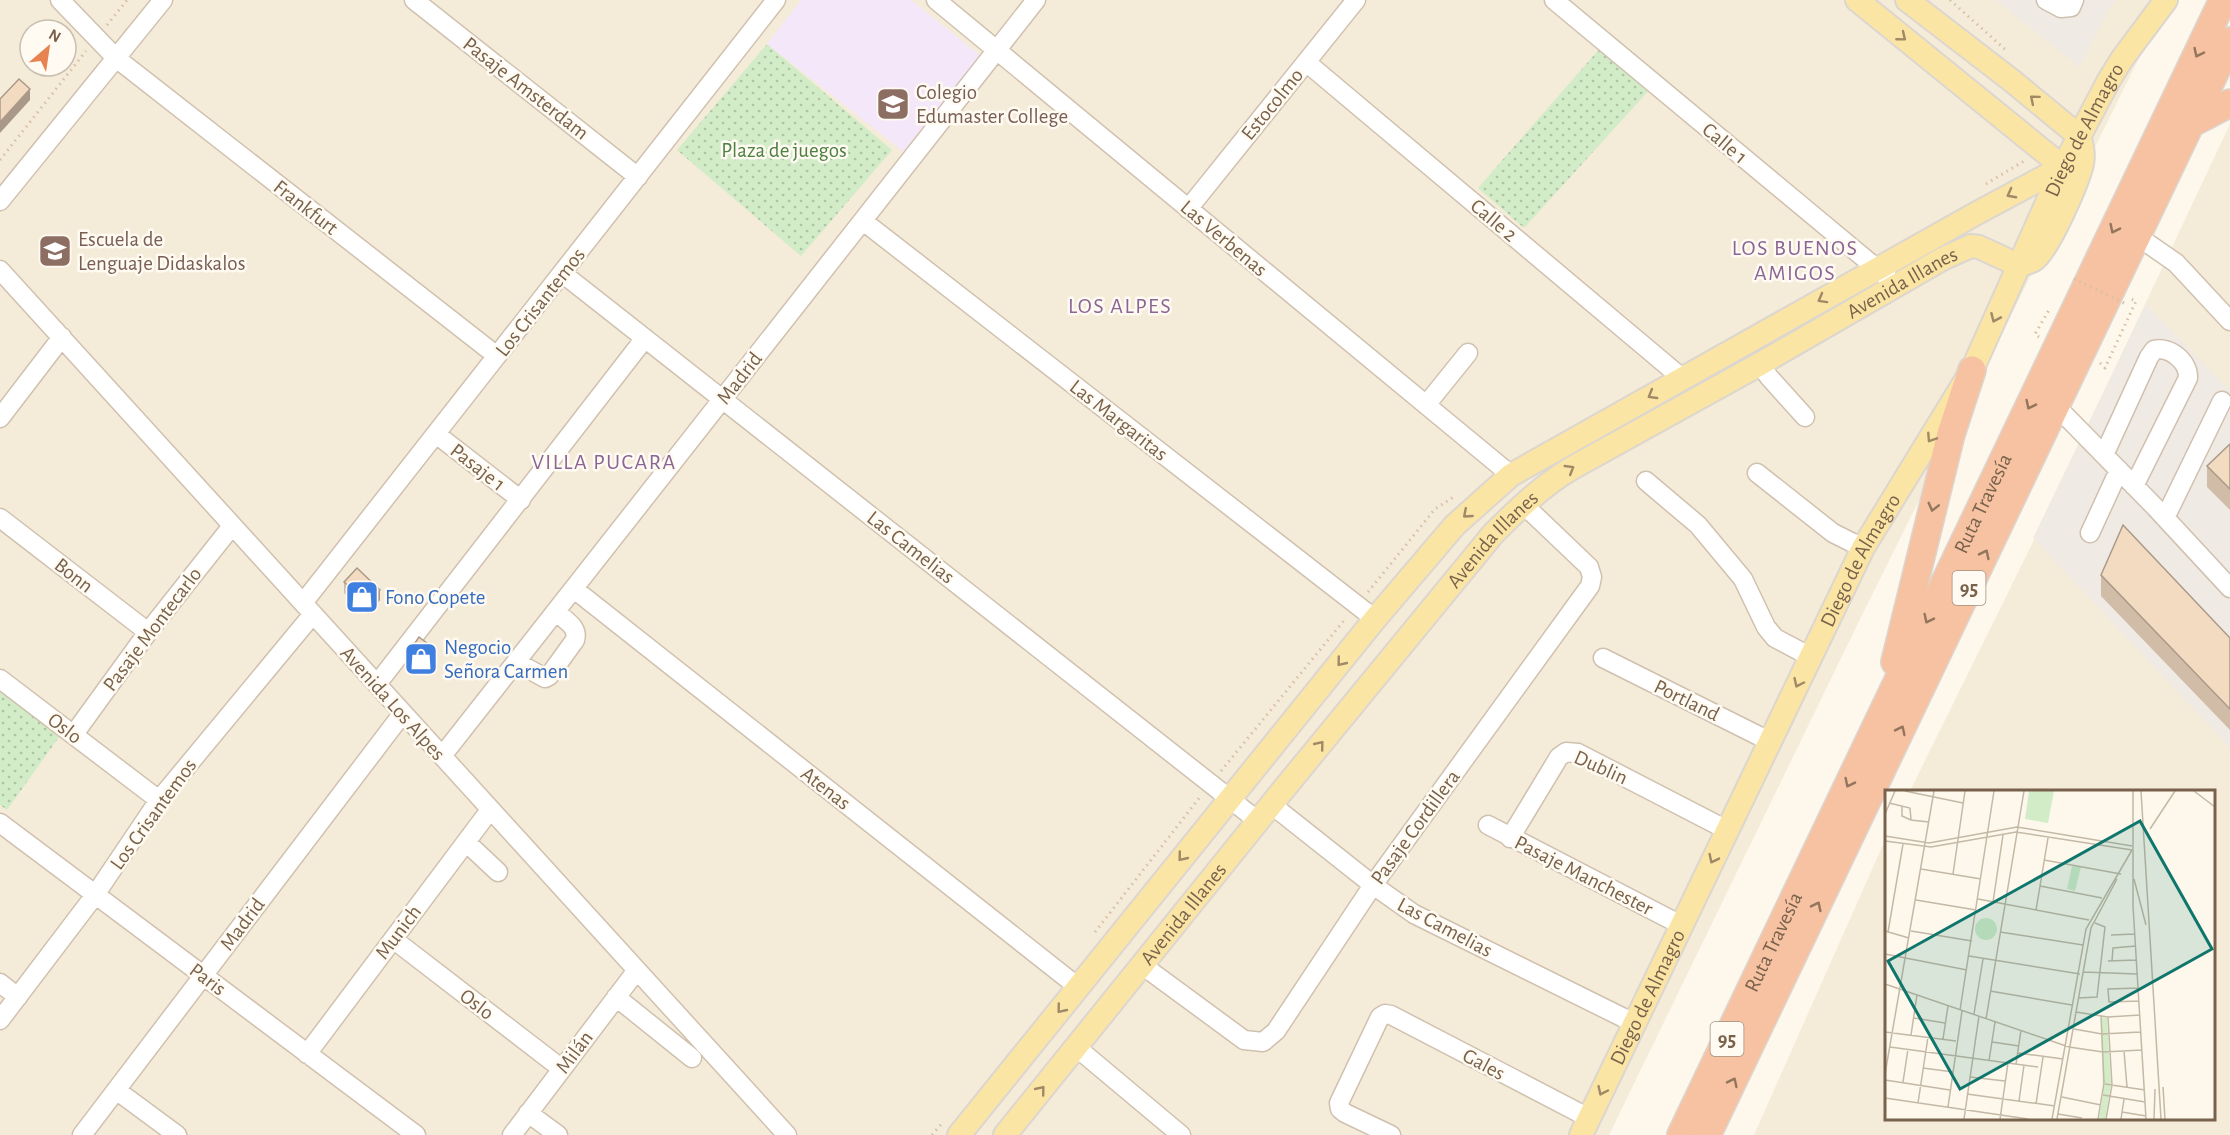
<svg xmlns="http://www.w3.org/2000/svg" width="2230" height="1135" viewBox="0 0 2230 1135" font-family="'Alegreya Sans',sans-serif">
	<style>
		.residential { fill: #f5ebd9; fill-rule: evenodd }
		.industrial { fill: #efeae3 }
		.education { fill: #f5e7fa }
		.grass { fill: url(#grass-dots) }
		.lines { fill: none; stroke-linecap: round; stroke-linejoin: round }
		.minor-casing { stroke: #d0c1af; stroke-width: 21 }
		.major-casing { stroke: #dcd6d0; stroke-width: 26 }
		.highway-casing { stroke: #dcd6d0; stroke-width: 30 }
		.path { stroke: #d9bfa4; stroke-width: 3; stroke-dasharray: 1.5 4.5; stroke-linecap: butt }
		.minor { stroke: #fff; stroke-width: 18 }
		.major { stroke: #fbe5a4; stroke-width: 22 }
		.highway { stroke: #f7c2a2; stroke-width: 27 }
		.path-bridge { stroke: #d9bfa4; stroke-width: 3; stroke-dasharray: 1.5 4.5; stroke-linecap: butt }
		.wall { fill: #d1bca7 }
		.shaded-wall { fill: #a98 }
		.building { fill: #f3dbc2; stroke: #a98; stroke-width: 1.5 }
		.oneway { stroke: #a08966 }
		.oneway2 { stroke: #92755d }
		.labels { text-anchor: middle; stroke-width: 5; stroke-linejoin: round; paint-order: stroke }
		.shield { fill: #fffbf2; stroke: #a1907e; stroke-width: 1.5 }
		.shield-label { font-size: 20px; font-weight: bold; fill: #79624c }
		.street-label { font-size: 21px; fill: #79624c; stroke: #fffbf2 }
		.education-label { font-size: 21px; fill: #785e54; stroke: #fffbf2; text-anchor: start }
		.park-label { font-size: 21px; fill: #4e7f43; stroke: #fffbf2 }
		.shop-label { font-size: 21px; fill: #366cbe; stroke: #fffbf2; text-anchor: start }
		.neighbourhood-label { font-size: 22px; letter-spacing: 1.5px; fill: #8b6595; stroke: #fffbf2 }
		.inset-road { fill: none; stroke: #c4b8a6; stroke-width: 1.5 }
		.view { fill: #0f766e; fill-opacity: 0.15; stroke: #0f766e; stroke-width: 3 }
		.inset-edge { fill: none; stroke: #79624c; stroke-width: 3 }
	</style>
	<defs>
		<pattern id="grass-dots" width="8" height="8" patternUnits="userSpaceOnUse" patternTransform="scale(1.5)"><rect width="8" height="8" fill="#d2ecc8"/><path d="M2 2h.1M6 6h.1" fill="none" stroke="#afc3a5" stroke-width="1.8" stroke-linecap="round"/></pattern>
	</defs>
	<rect width="100%" height="100%" fill="#fdf8eb"/>
	<path class="residential" d="M 0,0 L 2168,0 L 1863,613 L 1609,1135 L 0,1135 ZM 30,30 L 66,30 L 66,66 L 30,66 Z
		M 2230,124 L 2230,1135 L 1754,1135 L 1886,838 L 1886,1118 L 2214,1118 L 2214,792 L 1910,791 L 2032,544 Z"/>
	<path class="industrial" d="M 1996,0 L 2117,0 L 2110,8 L 2079,67 Z
		M 2146,304 L 2230,391 L 2230,748 L 2033,538 Z"/>
	<path class="education" d="M 801,0 L 911,0 L 982,57 L 904,152 L 767,44 Z"/>
	<path class="grass" d="M 767,44 L 892,150 L 801,256 L 677,150 Z
		M 1602,46 L 1652,87 L 1524,228 L 1478,188 Z
		M 0,682 L 64,730 L 7,810 L 0,805 Z"/>
	<g class="lines">
		<defs>
			<path id="minor" d="M 60,0 L 116,58 L 497,356
				M 414,0 L 638,177
				M 936,0 L 1511,475
				M 1554,0 L 1887,277
				M 2046,0 L 2061,8 L 2071,7 L 2074,0
				M 1306,62 L 1682,378
				M 0,201 L 163,0
				M 1188,209 L 1356,0
				M 863,221 L 1375,619
				M 2137,236 L 2176,263 L 2230,321
				M 0,270 L 787,1135
				M 562,273 L 1258,821
				M 1760,364 L 1769,377 L 1805,417
				M 1426,405 L 1468,353
				M 2056,406 L 2155,507 L 2230,588
				M 0,418 L 62,337
				M 436,434 L 521,500
				M 2104,455 L 2149,357 L 2154,350 C 2170,346 2189,362 2188,378 L 2134,486
				M 1757,473 L 1833,533 L 1863,548
				M 1646,481 L 1698,525 L 1743,579 L 1766,627 L 1775,638 L 1811,657
				M 0,518 L 148,632
				M 2165,518 L 2222,401
				M 2090,533 L 2119,470
				M 574,589 L 1078,987
				M 303,603 L 776,0
				M 1603,658 L 1771,742
				M 516,662 L 545,678 L 549,676 L 575,640 C 579,627 565,620 556,612
				M 0,679 L 159,800
				M 377,684 L 645,338
				M 74,734 L 148,632 L 232,526
				M 442,756 L 1036,0
				M 1272,805 L 1373,885 L 1414,914 L 1634,1023
				M 0,823 L 416,1135
				M 1488,825 L 1681,925
				M 1510,838 L 1559,757 L 1566,752 L 1578,753 L 1727,830
				M 466,842 L 498,872
				M 393,939 L 562,1069
				M 1142,965 L 1244,1040 L 1263,1042 L 1276,1031 L 1373,885 L 1590,586 L 1592,577 L 1589,567 L 1523,504
				M 0,983 L 18,997
				M 616,997 L 692,1058
				M 0,1020 L 95,895 L 159,800 L 313,614
				M 1076,1047 L 1181,1135
				M 307,1054 L 490,810
				M 116,1090 L 177,1135
				M 528,1113 L 558,1135
				M 82,1135 L 403,713
				M 512,1135 L 637,970
				M 1391,1135 L 1345,1113 L 1340,1109 L 1339,1103 L 1380,1017 L 1385,1014 L 1391,1015 L 1589,1118"/>
			<g id="major">
				<path d="M 1857,0 L 2063,167"/>
				<path d="M 1907,0 L 2011,80 L 2079,136"/>
				<path d="M 959,1135 L 1375,619 L 1455,525 L 1511,475 L 1977,213 L 2063,167"/>
				<path id="s1" d="M 1005,1135 L 1283,790 L 1493,534 C 1518,509 1542,486 1572,468 L 1760,364 L 1944,258 L 1971,246 L 1979,247 L 2018,265 C 2024,264 2030,263 2035,259 C 2050,246 2077,184 2082,164 C 2084,154 2082,146 2079,136"/>
				<path id="s2" d="M 1581,1135 L 1863,548 L 1972,370 L 2063,167 L 2109,80 L 2122,59 L 2166,0"/>
			</g>
			<g id="highway">
				<path d="M 2190,124 L 2230,103"/>
				<path d="M 1895,662 L 1951,434 L 1972,370"/>
				<path id="s3" d="M 1681,1135 L 2223,0"/>
				<path d="M 1707,1135 L 2230,41"/>
			</g>
		</defs>
		<use href="#minor" class="minor-casing"/>
		<use href="#major" class="major-casing"/>
		<use href="#highway" class="highway-casing"/>
		<path class="path" d="M 1950,0 L 2007,51
			M 107,25 L 127,0
			M 0,160 L 86,51
			M 1986,184 L 2024,161
			M 2039,337 L 2035,334 L 2049,310
			M 2100,363 L 2105,368 L 2136,301 L 2131,299
			M 1368,592 L 1435,509 L 1455,496
			M 1221,771 L 1346,618
			M 1095,932 L 1200,797
			M 932,1135 L 943,1122"/>
		<use href="#minor" class="minor"/>
		<use href="#major" class="major"/>
		<use href="#highway" class="highway"/>
		<path class="path-bridge" d="M 2074,279 L 2128,305"/>
	</g>
	<path class="wall" d="M 2230,444 L 2230,510 L 2207,487 L 2207,466 Z
		M 2101,575 L 2230,638 L 2230,730 L 2101,596 Z
		M 344,582 L 380,600 L 368,614 L 344,593 Z
		M 410,650 L 436,660 L 426,673 L 410,660 Z"/>
	<path class="shaded-wall" d="M 30,89 L 30,100 L 0,133 L 0,122 Z
		M 380,590 L 380,600 L 368,614 L 368,603 Z
		M 436,650 L 436,660 L 426,673 L 426,662 Z"/>
	<path class="building" d="M 19,79 L 30,89 L 0,122 L 0,99 Z
		M 2230,444 L 2230,489 L 2207,466 Z
		M 2123,525 L 2230,638 L 2230,709 L 2101,575 Z
		M 357,568 L 380,590 L 368,603 L 344,582 Z
		M 419,637 L 436,650 L 426,662 L 410,650 Z"/>
	<defs><path id="oneway-chevron" d="M-2-3.5L2.5 0L-2 3.5" fill="none" stroke-width="1.6" stroke-linecap="round" stroke-linejoin="round" transform="scale(1.5)"/></defs>
	<g class="oneway">
		<use href="#oneway-chevron" transform="translate(1902 37) rotate(39)"/>
		<use href="#oneway-chevron" transform="translate(2034 99) rotate(-140)"/>
		<use href="#oneway-chevron" transform="translate(2011 194) rotate(152)"/>
		<use href="#oneway-chevron" transform="translate(1822 299) rotate(151)"/>
		<use href="#oneway-chevron" transform="translate(1995 318) rotate(114)"/>
		<use href="#oneway-chevron" transform="translate(1652 395) rotate(150)"/>
		<use href="#oneway-chevron" transform="translate(1931 438) rotate(123)"/>
		<use href="#oneway-chevron" transform="translate(1570 469) rotate(-31)"/>
		<use href="#oneway-chevron" transform="translate(1467 514) rotate(139)"/>
		<use href="#oneway-chevron" transform="translate(1341 662) rotate(129)"/>
		<use href="#oneway-chevron" transform="translate(1798 683) rotate(115)"/>
		<use href="#oneway-chevron" transform="translate(1320 745) rotate(-51)"/>
		<use href="#oneway-chevron" transform="translate(1182 857) rotate(129)"/>
		<use href="#oneway-chevron" transform="translate(1713 859) rotate(116)"/>
		<use href="#oneway-chevron" transform="translate(1061 1009) rotate(129)"/>
		<use href="#oneway-chevron" transform="translate(1041 1090) rotate(-51)"/>
		<use href="#oneway-chevron" transform="translate(1602 1091) rotate(115)"/>
	</g>
	<g class="oneway2">
		<use href="#oneway-chevron" transform="translate(2198 53) rotate(116)"/>
		<use href="#oneway-chevron" transform="translate(2114 229) rotate(116)"/>
		<use href="#oneway-chevron" transform="translate(2030 405) rotate(116)"/>
		<use href="#oneway-chevron" transform="translate(1933 507) rotate(104)"/>
		<use href="#oneway-chevron" transform="translate(1985 554) rotate(-64)"/>
		<use href="#oneway-chevron" transform="translate(1928 619) rotate(116)"/>
		<use href="#oneway-chevron" transform="translate(1901 730) rotate(-64)"/>
		<use href="#oneway-chevron" transform="translate(1849 783) rotate(116)"/>
		<use href="#oneway-chevron" transform="translate(1817 906) rotate(-64)"/>
		<use href="#oneway-chevron" transform="translate(1733 1082) rotate(-64)"/>
	</g>
	<defs>
		<symbol id="school-square" viewBox="-11 -11 22 22"><rect x="-9" y="-9" width="18" height="18" rx="4" fill="#8d6e63" stroke="#fffbf2"/><path d="M0-5L7-2L0 1L-7-2ZM-4 1L0 2.5L4 1V4Q0 6-4 4Z" fill="#fff"/></symbol>
		<symbol id="shop-square" viewBox="-11 -11 22 22"><rect x="-9" y="-9" width="18" height="18" rx="4" fill="#3f7fe0" stroke="#fffbf2"/><path d="M-5-2.5h2.3a2.7 3.5 0 0 1 5.4 0H5L5.5 6h-11ZM-1.5-2.5h3a1.5 2.3 0 0 0-3 0Z" fill="#fff"/></symbol>
	</defs>
	<g fill-rule="evenodd">
		<use href="#school-square" x="874" y="85" width="38" height="38"/>
		<use href="#school-square" x="36" y="232" width="38" height="38"/>
		<use href="#shop-square" x="343" y="578" width="38" height="38"/>
		<use href="#shop-square" x="402" y="640" width="38" height="38"/>
	</g>
	<g class="labels">
		<g class="shield">
			<rect x="1952.5" y="571" width="33" height="34" rx="4.5"/>
			<rect x="1710.5" y="1022" width="33" height="34" rx="4.5"/>
		</g>
		<g class="shield-label">
			<text x="1969" y="595">95</text>
			<text x="1727" y="1046">95</text>
		</g>
		<g class="street-label">
			<text transform="translate(526 88) rotate(38)" y="7">Pasaje Amsterdam</text>
			<text transform="translate(1272 104) rotate(-51)" y="7">Estocolmo</text>
			<text dy="7" stroke="none"><textPath href="#s2" startOffset="1125">Diego de Almagro</textPath></text>
			<text transform="translate(1725 143) rotate(40)" y="7">Calle 1</text>
			<text transform="translate(306 207) rotate(38)" y="7">Frankfurt</text>
			<text transform="translate(1494 220) rotate(40)" y="7">Calle 2</text>
			<text transform="translate(1224 238) rotate(40)" y="7">Las Verbenas</text>
			<text dy="7" stroke="none"><textPath href="#s1" startOffset="1256">Avenida Illanes</textPath></text>
			<text transform="translate(540 302) rotate(-52)" y="7">Los Crisantemos</text>
			<text transform="translate(739 378) rotate(-52)" y="7">Madrid</text>
			<text transform="translate(1119 420) rotate(38)" y="7">Las Margaritas</text>
			<text transform="translate(478 467) rotate(38)" y="7">Pasaje 1</text>
			<text dy="7" stroke="none"><textPath href="#s3" startOffset="700">Ruta Travesía</textPath></text>
			<text dy="7" stroke="none"><textPath href="#s1" startOffset="770">Avenida Illanes</textPath></text>
			<text transform="translate(911 547) rotate(38)" y="7">Las Camelias</text>
			<text dy="7" stroke="none"><textPath href="#s2" startOffset="639">Diego de Almagro</textPath></text>
			<text transform="translate(74 575) rotate(38)" y="7">Bonn</text>
			<text transform="translate(152 629) rotate(-53)" y="7">Pasaje Montecarlo</text>
			<text transform="translate(1687 700) rotate(26)" y="7">Portland</text>
			<text transform="translate(393 703) rotate(48)" y="7">Avenida Los Alpes</text>
			<text transform="translate(65 728) rotate(37)" y="7">Oslo</text>
			<text transform="translate(1601 767) rotate(24)" y="7">Dublin</text>
			<text transform="translate(826 788) rotate(38)" y="7">Atenas</text>
			<text transform="translate(153 814) rotate(-54)" y="7">Los Crisantemos</text>
			<text transform="translate(1415 827) rotate(-54)" y="7">Pasaje Cordillera</text>
			<text transform="translate(1584 875) rotate(27)" y="7">Pasaje Manchester</text>
			<text dy="7" stroke="none"><textPath href="#s1" startOffset="284">Avenida Illanes</textPath></text>
			<text transform="translate(242 924) rotate(-53)" y="7">Madrid</text>
			<text transform="translate(1445 927) rotate(28)" y="7">Las Camelias</text>
			<text transform="translate(398 932) rotate(-53)" y="7">Munich</text>
			<text dy="7" stroke="none"><textPath href="#s3" startOffset="214">Ruta Travesía</textPath></text>
			<text transform="translate(208 979) rotate(37)" y="7">Paris</text>
			<text dy="7" stroke="none"><textPath href="#s2" startOffset="153">Diego de Almagro</textPath></text>
			<text transform="translate(477 1004) rotate(37)" y="7">Oslo</text>
			<text transform="translate(574 1052) rotate(-53)" y="7">Milán</text>
			<text transform="translate(1484 1064) rotate(28)" y="7">Gales</text>
		</g>
		<g class="education-label">
			<text x="916" y="99">Colegio<tspan x="916" dy="24">Edumaster College</tspan></text>
			<text x="78" y="246">Escuela de<tspan x="78" dy="24">Lenguaje Didaskalos</tspan></text>
		</g>
		<g class="park-label">
			<text x="784" y="157">Plaza de juegos</text>
		</g>
		<g class="shop-label">
			<text x="385" y="604">Fono Copete</text>
			<text x="444" y="654">Negocio<tspan x="444" dy="24">Señora Carmen</tspan></text>
		</g>
		<g class="neighbourhood-label">
			<text x="1795" y="255">LOS BUENOS<tspan x="1795" dy="25">AMIGOS</tspan></text>
			<text x="1120" y="313">LOS ALPES</text>
			<text x="604" y="469">VILLA PUCARA</text>
		</g>
	</g>
	<g transform="translate(1885 790)">
		<rect width="330" height="330" fill="#fdf8eb"/>
		<path d="M 187,76 L 196,77 L 190,101 L 182,99 ZM90 139a11 11 0 1 1 22 0a11 11 0 1 1-22 0ZM 216,227 L 222,228 L 226,294 L 220,329 L 214,329 L 218,305 Z" fill="#d2ecc8"/>
		<path d="M 144,1 L 169,1 L 163,33 L 140,29 Z" fill="#d2ecc8"/>
		<path class="inset-road" d="M 20,1 L 78,13M 248,1 L 248,116 L 261,329M 256,1 L 276,329M 309,1 L 330,17M 4,13 L 25,18 L 26,30 L 44,32M 17,17 L 17,26 L 26,30M 0,24 L 10,1M 265,39 L 290,1M 0,46 L 44,53 L 132,37 L 247,56M 0,51 L 46,57 L 131,42 L 247,60M 159,70 L 236,84M 36,79 L 96,89M 68,84 L 80,1M 249,89 L 261,135M 155,96 L 217,108M 93,109 L 204,130M 31,110 L 91,120M 108,112 L 118,45M 151,120 L 163,48M 0,141 L 24,148M 26,141 L 87,151M 3,142 L 18,54M 115,142 L 198,155M 226,145 L 250,144M 0,164 L 82,180M 84,166 L 195,184M 223,171 L 251,170M 227,171 L 228,158 L 251,156M 198,182 L 252,184M 0,194 L 184,257 L 218,262 L 257,260M 253,198 L 223,199 L 224,212 L 254,211M 105,201 L 187,215M 193,208 L 212,207 L 220,137 L 210,133M 75,220 L 109,1M 191,222 L 223,227 L 255,225M 89,224 L 98,169M 29,228 L 60,233M 101,229 L 139,1M 189,239 L 217,244 L 255,242M 0,242 L 71,251M 26,245 L 32,205M 58,249 L 63,216M 107,252 L 134,256M 5,257 L 153,277M 239,261 L 242,297M 133,263 L 178,269M 104,271 L 110,232M 131,274 L 136,240M 38,278 L 68,282M 0,284 L 49,1M 85,287 L 120,291M 0,290 L 65,300M 18,292 L 23,259M 220,294 L 260,300M 278,297 L 280,329M 82,304 L 170,316M 218,305 L 260,312M 177,307 L 216,315M 0,308 L 143,329M 134,311 L 139,275M 33,313 L 43,247M 151,314 L 158,267M 63,317 L 77,221M 237,322 L 261,326M 173,324 L 197,328M 79,329 L 94,226M 115,329 L 123,273M 167,329 L 201,139 L 247,60M 172,329 L 206,138 L 232,89M 213,329 L 219,293 L 216,226M 221,329 L 227,295 L 223,227M 236,329 L 239,309M 269,329 L 270,299"/>
		<path class="view" d="M 255,31 L 327,159 L 75,299 L 3,171 Z"/>
		<rect width="330" height="330" class="inset-edge"/>
	</g>
	<g transform="translate(48 48) rotate(29)"><circle r="28" fill="#fffbf2" stroke="#c9beb0" stroke-width="1.5"/>
	<path d="M0-4.5L10 22L0 15L-10 22Z" fill="#e78350"/>
	<text y="-9" font-size="16" font-weight="bold" text-anchor="middle" fill="#79624c">N</text>
	</g>
</svg>
